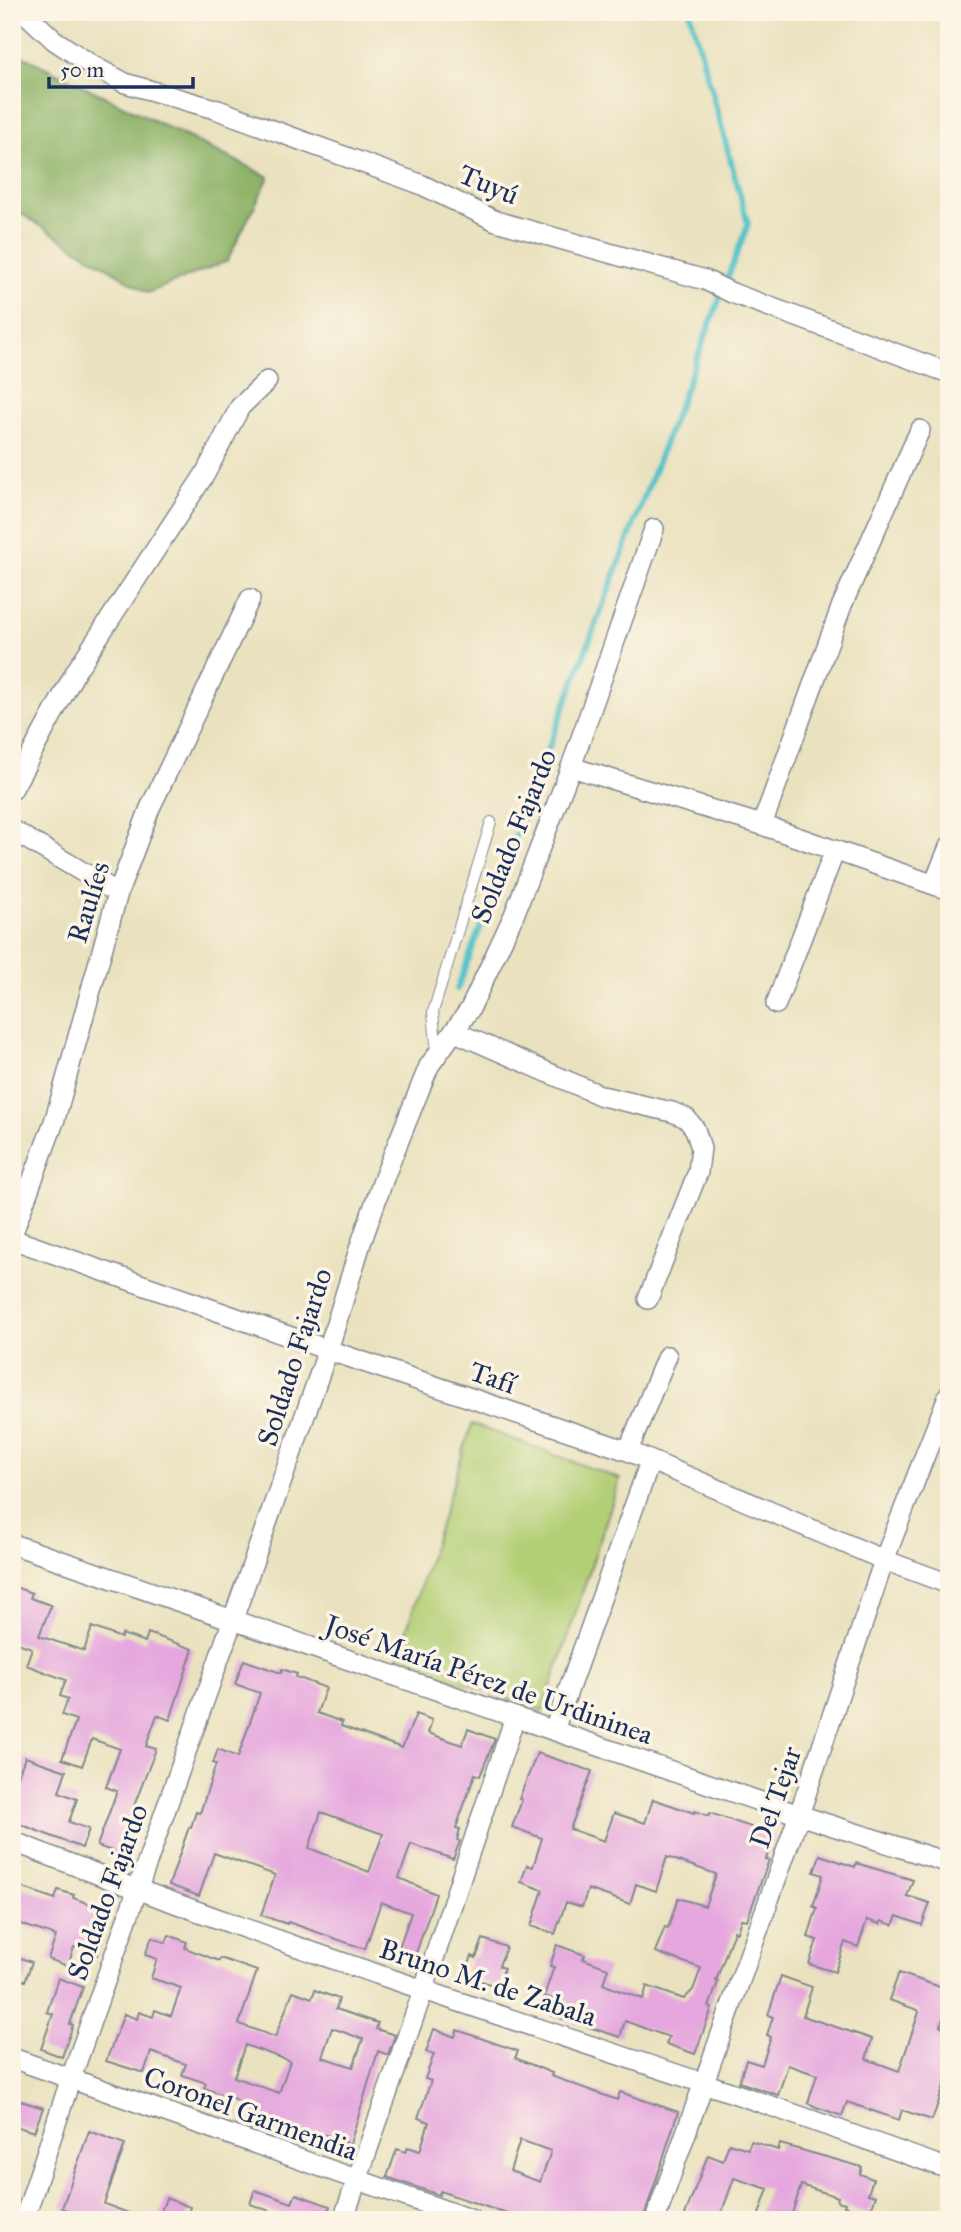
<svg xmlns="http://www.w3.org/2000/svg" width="961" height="2232" viewBox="0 0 961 2232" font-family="'IM FELL Great Primer',serif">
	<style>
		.green { fill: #b3cf76; stroke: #677f6a; stroke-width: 2 }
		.forest { fill: #8eb267; stroke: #547062; stroke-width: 2 }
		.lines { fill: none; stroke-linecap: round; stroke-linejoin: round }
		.stream { stroke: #53c1c9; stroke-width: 6 }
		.building { fill: #e5a7de; fill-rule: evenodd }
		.lane-casing { stroke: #82888e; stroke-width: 12 }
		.street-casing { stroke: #82888e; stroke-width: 22 }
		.lane { stroke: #fff; stroke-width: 10 }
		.street { stroke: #fff; stroke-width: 19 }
		.labels { text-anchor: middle; stroke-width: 7; stroke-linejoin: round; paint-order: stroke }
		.street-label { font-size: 28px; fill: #1b2f5e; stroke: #fcf5e5 }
	</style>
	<rect width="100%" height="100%" fill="#fcf5e5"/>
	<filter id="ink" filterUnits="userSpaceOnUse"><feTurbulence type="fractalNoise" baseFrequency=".0143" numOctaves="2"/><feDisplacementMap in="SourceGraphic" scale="14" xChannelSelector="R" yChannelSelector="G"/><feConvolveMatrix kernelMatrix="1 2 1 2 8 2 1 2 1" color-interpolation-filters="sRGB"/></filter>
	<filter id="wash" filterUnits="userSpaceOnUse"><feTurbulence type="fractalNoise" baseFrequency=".00686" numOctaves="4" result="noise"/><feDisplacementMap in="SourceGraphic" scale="28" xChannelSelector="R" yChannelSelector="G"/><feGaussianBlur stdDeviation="1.57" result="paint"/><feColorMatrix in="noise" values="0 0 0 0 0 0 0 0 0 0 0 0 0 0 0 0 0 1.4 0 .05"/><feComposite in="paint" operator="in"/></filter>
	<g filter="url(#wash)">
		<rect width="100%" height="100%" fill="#eae2bf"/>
		<path class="green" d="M 472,1424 L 620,1479 L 543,1711 L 397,1660 Z"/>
		<path class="forest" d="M 12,51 L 269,177 L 227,261 L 148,293 L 12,208 Z"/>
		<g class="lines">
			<path class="stream" d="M 457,989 L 748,224 L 690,12"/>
		</g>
		<g id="blocks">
			<path class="building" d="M 12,1586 L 32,1593 L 30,1598 L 51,1605 L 39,1636 L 84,1651 L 92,1627 L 121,1638 L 122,1634 L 145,1642 L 148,1633 L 193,1649 L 170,1720 L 157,1715 L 146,1746 L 156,1749 L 132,1811 L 135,1812 L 124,1845 L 121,1844 L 118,1853 L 97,1846 L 117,1791 L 106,1787 L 120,1749 L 92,1739 L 82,1766 L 62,1759 L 76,1720 L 62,1715 L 68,1699 L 60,1696 L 66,1680 L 26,1665 L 32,1648 L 12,1641 Z
				M 244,1660 L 281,1673 L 282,1669 L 297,1674 L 296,1677 L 326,1688 L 317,1713 L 342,1722 L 341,1726 L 402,1748 L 416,1714 L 432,1720 L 428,1733 L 462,1745 L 468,1729 L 495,1739 L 480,1776 L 475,1774 L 456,1828 L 460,1829 L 457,1840 L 460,1841 L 453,1859 L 411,1844 L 399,1878 L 436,1894 L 414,1959 L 397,1953 L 411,1913 L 381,1902 L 365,1949 L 288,1922 L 287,1924 L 261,1915 L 275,1875 L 214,1853 L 199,1896 L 169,1885 L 189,1827 L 191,1827 L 196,1812 L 200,1813 L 216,1764 L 213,1763 L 218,1749 L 238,1757 L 260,1693 L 235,1684 ZM 321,1812 L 383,1834 L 369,1872 L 309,1848 Z
				M 537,1753 L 592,1771 L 570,1829 L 604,1841 L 614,1813 L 645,1823 L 653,1799 L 694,1813 L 695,1811 L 709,1816 L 710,1813 L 774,1835 L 766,1859 L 769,1860 L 747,1920 L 741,1919 L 737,1932 L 734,1931 L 716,1981 L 718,1982 L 709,2007 L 712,2008 L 695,2054 L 666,2044 L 669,2037 L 625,2021 L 620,2037 L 551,2015 L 556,2000 L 544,1996 L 554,1967 L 550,1966 L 557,1945 L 585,1955 L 583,1959 L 608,1968 L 603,1984 L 615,1989 L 643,1999 L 647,1986 L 684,1999 L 693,1990 L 701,1968 L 655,1952 L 665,1927 L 668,1928 L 678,1898 L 705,1906 L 716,1874 L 667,1857 L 656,1891 L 636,1884 L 630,1904 L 588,1889 L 582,1907 L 566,1902 L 555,1934 L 531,1926 L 543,1890 L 521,1882 L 527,1865 L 533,1867 L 542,1838 L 512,1827 L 522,1800 L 519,1799 Z
				M 25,1757 L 66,1771 L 59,1792 L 77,1799 L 69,1822 L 89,1829 L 82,1848 L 12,1821 L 12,1793 Z
				M 820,1855 L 855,1867 L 856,1863 L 913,1880 L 907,1896 L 930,1903 L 922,1925 L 897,1916 L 893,1925 L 881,1921 L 880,1924 L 867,1920 L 858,1947 L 845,1942 L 835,1972 L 809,1964 L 817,1940 L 808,1937 L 817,1908 L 813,1906 L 823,1875 L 814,1872 Z
				M 12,1884 L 55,1899 L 58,1890 L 74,1895 L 73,1898 L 112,1912 L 97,1955 L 74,1947 L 68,1966 L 48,1959 L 56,1936 L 12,1921 Z
				M 169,1935 L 187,1942 L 185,1948 L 219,1961 L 220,1958 L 257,1971 L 239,2024 L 275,2037 L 293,1991 L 312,1998 L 315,1990 L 339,1999 L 336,2009 L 378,2023 L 376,2029 L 395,2035 L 388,2055 L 378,2051 L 350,2144 L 317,2132 L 314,2139 L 267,2123 L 264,2134 L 247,2128 L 254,2106 L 204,2088 L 206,2083 L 182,2075 L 186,2064 L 151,2052 L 144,2073 L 106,2061 L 124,2014 L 137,2019 L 139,2012 L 153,2017 L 155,2010 L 171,2016 L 181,1988 L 151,1978 L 157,1959 L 145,1955 L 152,1937 L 166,1943 ZM 332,2028 L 363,2039 L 353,2067 L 322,2057 ZM 245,2045 L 290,2061 L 279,2093 L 234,2077 Z
				M 483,1939 L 506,1947 L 499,1966 L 504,1968 L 498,1987 L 465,1975 L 472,1956 L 476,1958 Z
				M 12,1955 L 32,1962 L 25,1981 L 12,1977 Z
				M 899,1973 L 949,1990 L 949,2002 L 940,2026 L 949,2029 L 949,2072 L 932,2120 L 902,2110 L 899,2120 L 847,2102 L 842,2116 L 816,2107 L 808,2103 L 817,2075 L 788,2065 L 778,2095 L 739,2082 L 746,2060 L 762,2065 L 771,2037 L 767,2035 L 773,2017 L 768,2015 L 781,1976 L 812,1987 L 803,2016 L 872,2039 L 866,2059 L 899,2071 L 919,2012 L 918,2010 L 889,2000 Z
				M 58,1978 L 83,1987 L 70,2024 L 73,2025 L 62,2057 L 41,2049 L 53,2014 L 47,2012 Z
				M 434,2029 L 455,2037 L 457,2030 L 518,2051 L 515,2058 L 552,2073 L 551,2076 L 617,2100 L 620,2092 L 678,2112 L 643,2220 L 509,2220 L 510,2215 L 440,2191 L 439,2195 L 387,2177 L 397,2149 L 406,2152 L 408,2147 L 420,2151 L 429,2122 L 418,2118 L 431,2081 L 425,2079 L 434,2054 L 426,2052 ZM 520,2140 L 551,2151 L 540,2182 L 510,2171 Z
				M 12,2098 L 43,2108 L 34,2132 L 12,2125 Z
				M 89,2131 L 125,2144 L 104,2204 L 142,2218 L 142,2220 L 96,2220 L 62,2208 Z
				M 751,2141 L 778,2150 L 780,2144 L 862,2167 L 860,2174 L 873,2179 L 868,2194 L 876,2196 L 869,2214 L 844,2206 L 845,2203 L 837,2201 L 838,2197 L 801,2185 L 790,2220 L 757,2220 L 768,2189 L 734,2178 L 719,2220 L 683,2220 L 708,2155 L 723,2161 L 729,2143 L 748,2149 Z
				M 255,2190 L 292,2203 L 296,2194 L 330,2206 L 325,2220 L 295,2220 L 250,2204 Z
				M 166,2198 L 190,2207 L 186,2220 L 158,2220 Z"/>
		</g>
	</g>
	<g filter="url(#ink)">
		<use href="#blocks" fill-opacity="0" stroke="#82888e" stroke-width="2"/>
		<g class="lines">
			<defs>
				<path id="lane" d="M 437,1054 L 433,1012 L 491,822"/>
				<path id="street" d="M 24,12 L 54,40 L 93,66 L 125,83 L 218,110 L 420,184 L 496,221 L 705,280 L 732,293 L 949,373
					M 571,767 L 762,825 L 949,890
					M 12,790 L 76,671 L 205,474 L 240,407 L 267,381
					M 762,825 L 842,605 L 920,430
					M 12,830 L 118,893
					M 934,884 L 949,847
					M 776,1004 L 835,850
					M 455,1032 L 602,1096 L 672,1112 L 686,1118 L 695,1129 L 701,1148 L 698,1172 L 648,1299
					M 12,1235 L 55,1119 L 118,893 L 150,808 L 250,599
					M 12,1239 L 328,1350 L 628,1451 L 884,1560 L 949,1584
					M 628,1451 L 667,1356
					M 12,1544 L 799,1815 L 949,1863
					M 554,1730 L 650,1462
					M 12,1841 C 238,1931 469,2005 700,2082 C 783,2109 866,2140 949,2169
					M 12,2058 L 472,2220
					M 24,2220 L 71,2078 L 328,1350 L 361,1243 L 385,1175 L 429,1066 L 470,1009 L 514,915 L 571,767 L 654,529
					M 343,2220 L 423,1991 L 515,1717
					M 655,2220 L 799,1815 L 884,1560 L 949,1394"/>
			</defs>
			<use href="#lane" class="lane-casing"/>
			<use href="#street" class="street-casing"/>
			<use href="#lane" class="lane"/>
			<use href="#street" class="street"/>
		</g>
	</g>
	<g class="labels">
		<g class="street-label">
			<text transform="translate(489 184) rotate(23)" y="10">Tuyú</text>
			<text transform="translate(513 836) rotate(-68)" y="10">Soldado Fajardo</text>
			<text transform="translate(88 902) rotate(-73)" y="10">Raulíes</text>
			<text transform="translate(294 1357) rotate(-72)" y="10">Soldado Fajardo</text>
			<text transform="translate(493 1377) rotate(19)" y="10">Tafí</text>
			<text transform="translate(489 1679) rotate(19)" y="10">José María Pérez de Urdininea</text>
			<text transform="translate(775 1797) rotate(-71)" y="10">Del Tejar</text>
			<text transform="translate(107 1892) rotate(-70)" y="10">Soldado Fajardo</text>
			<text transform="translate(488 1982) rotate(18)" y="10">Bruno M. de Zabala</text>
			<text transform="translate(251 2113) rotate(20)" y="10">Coronel Garmendia</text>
		</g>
	</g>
	<rect width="961" height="2232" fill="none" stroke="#fcf5e5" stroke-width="42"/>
	<path d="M49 77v10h144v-10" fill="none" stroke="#1b2f5e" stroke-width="3.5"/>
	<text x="60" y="77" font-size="21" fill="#1b2f5e" stroke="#fcf5e5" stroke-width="5" paint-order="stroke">50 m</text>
</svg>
